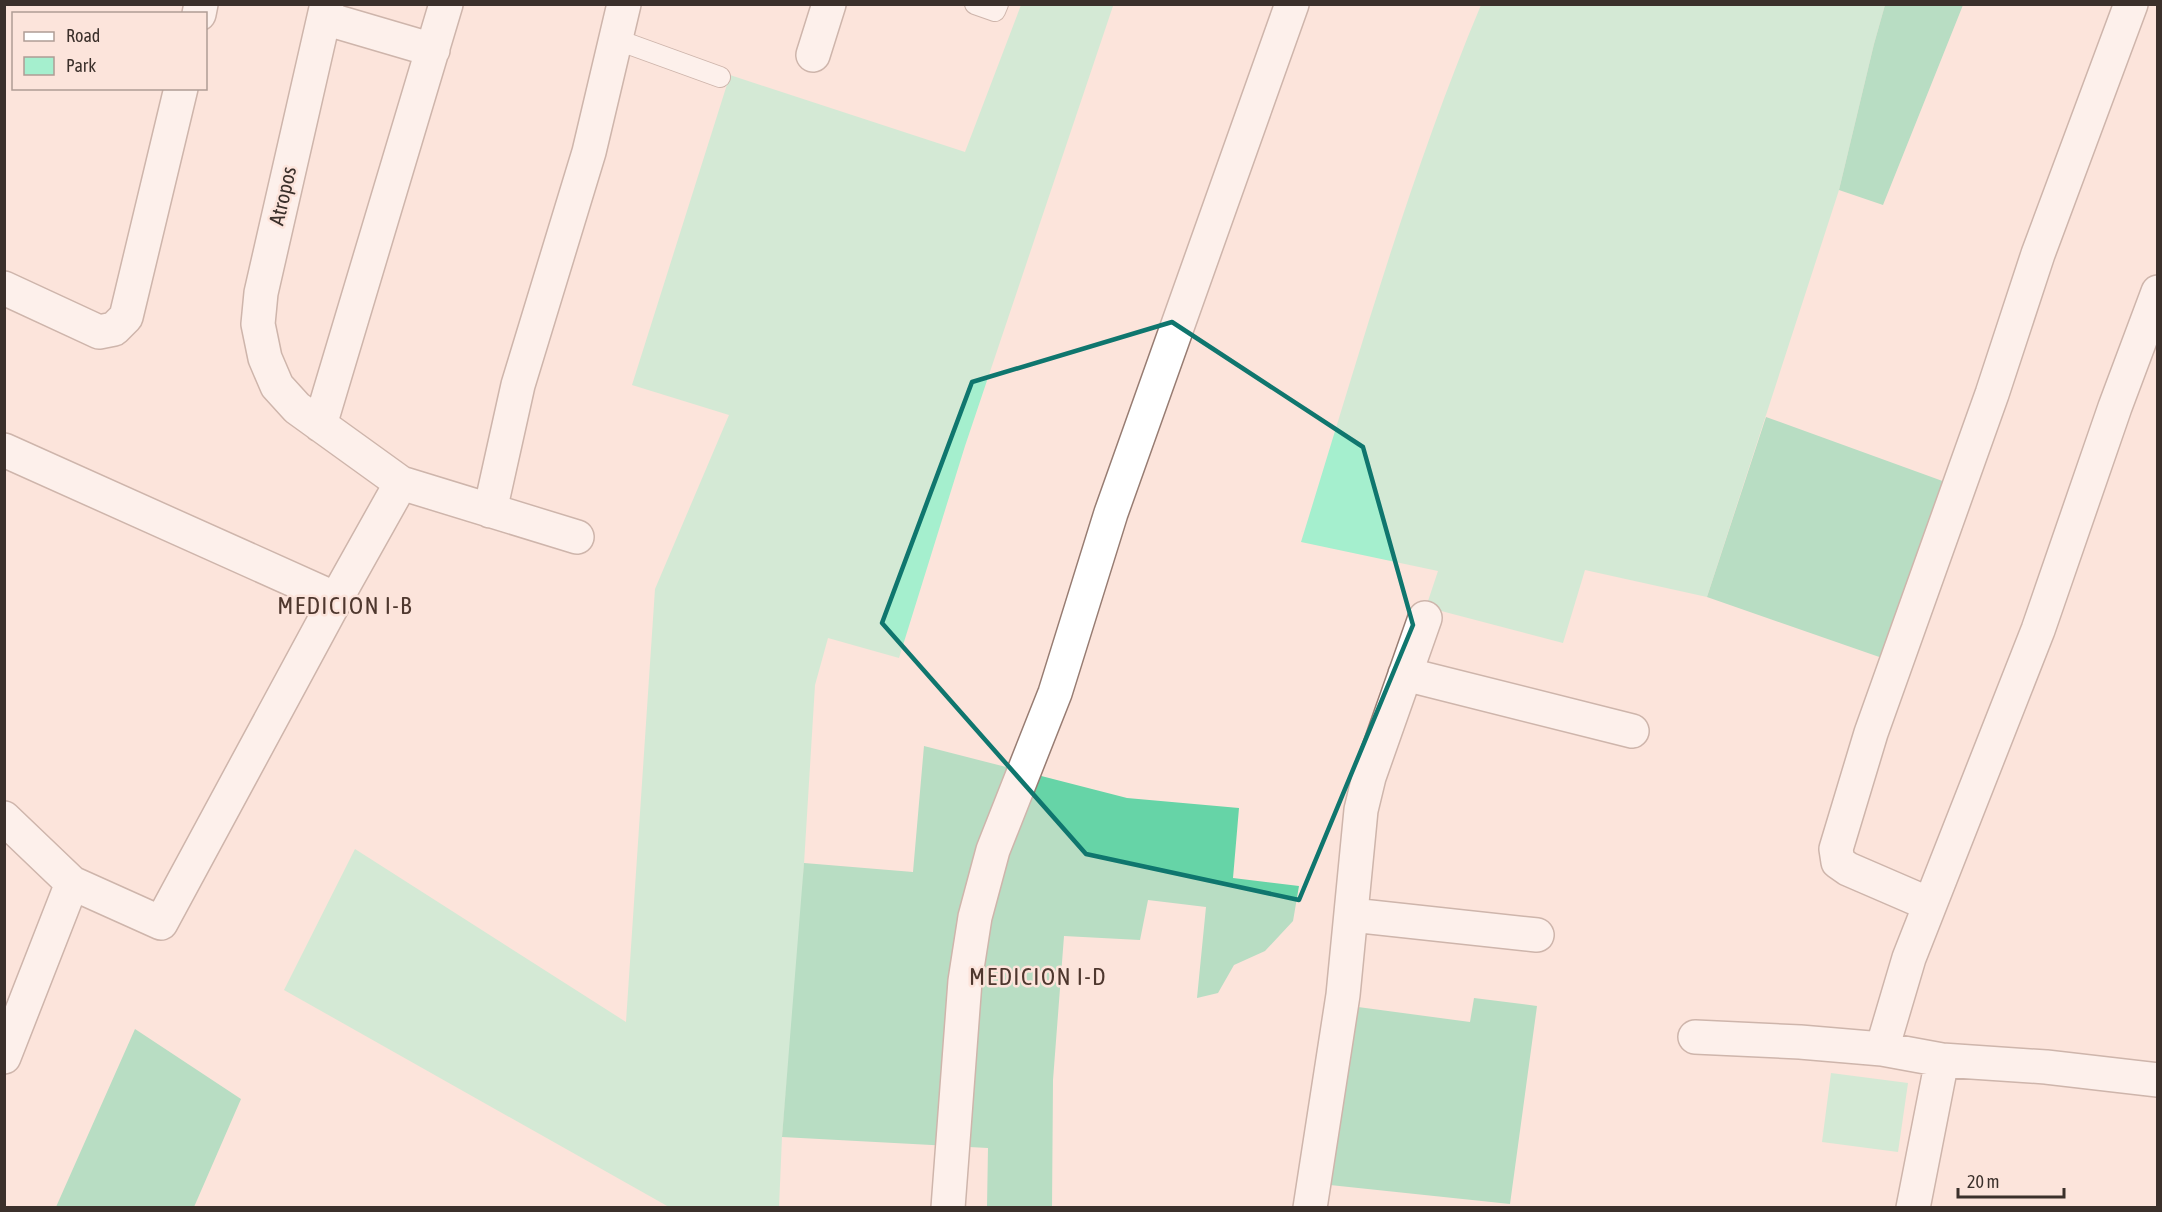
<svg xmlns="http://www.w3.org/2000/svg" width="2162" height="1212" viewBox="0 0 2162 1212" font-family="'Asap Condensed',sans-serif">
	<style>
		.green { fill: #a5efce }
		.forest { fill: #66d4a7 }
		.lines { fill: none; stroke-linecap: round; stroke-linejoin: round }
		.lane-casing { stroke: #977c72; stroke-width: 22 }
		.street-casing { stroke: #977c72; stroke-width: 36 }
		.lane { stroke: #fff; stroke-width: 20 }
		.street { stroke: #fff; stroke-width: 33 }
		.marked { fill: none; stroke: #0f766e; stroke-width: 4.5; stroke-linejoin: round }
		.labels { text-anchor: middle; stroke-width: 5; stroke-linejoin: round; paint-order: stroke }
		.street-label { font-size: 21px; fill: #3b302b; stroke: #fce4db }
		.quarter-label { font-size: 24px; letter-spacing: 1.5px; fill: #4e372e; stroke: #fce4db }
	</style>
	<rect width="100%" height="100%" fill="#fce4db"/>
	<path class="green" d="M 1110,4 L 1113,6 L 965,446 L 899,658 L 828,638 L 815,685 L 799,945 L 782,1137 L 779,1207 L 669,1207 L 284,990 L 355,849 L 626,1022 L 655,589 L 729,415 L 632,385 L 730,75 L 965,152 L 1021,5 Z
		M 1481,5 L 1885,5 L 1874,44 L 1839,190 L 1707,597 L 1585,570 L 1563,643 L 1426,607 L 1438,571 L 1301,542 C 1357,362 1408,179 1481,5 Z
		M 1831,1073 L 1908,1083 L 1898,1152 L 1822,1142 Z"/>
	<path class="forest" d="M 1885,5 L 1963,5 L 1883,205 L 1839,190 L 1874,44 Z
		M 1766,417 L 1948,483 L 1888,660 L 1707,597 Z
		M 924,746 L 1127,798 L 1239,808 L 1233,878 L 1299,886 L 1293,921 L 1265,951 L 1234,965 L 1218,993 L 1197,998 L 1206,907 L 1148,900 L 1140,940 L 1064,936 L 1053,1080 L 1052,1207 L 987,1207 L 988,1148 L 782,1137 L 804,863 L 913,872 Z
		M 1474,998 L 1537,1006 L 1510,1204 L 1330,1185 L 1358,1007 L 1470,1022 Z
		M 135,1029 L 241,1099 L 194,1207 L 56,1207 Z"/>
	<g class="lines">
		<defs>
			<path id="lane" d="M 975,4 L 995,11 L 998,4
				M 615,39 L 720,77"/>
			<path id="street" d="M 327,4 L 261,293 L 258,324 L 265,358 L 277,386 L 297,408 L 401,483 L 577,537
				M 199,14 L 201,4
				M 324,18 L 433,50
				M 813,55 L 829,4
				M 4,288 L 99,332 L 114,329 L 126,317 L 181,88
				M 320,425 L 446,4
				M 4,450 L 336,599
				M 490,511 L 518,385 L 589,152 L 624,4
				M 1405,674 L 1632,731
				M 4,818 L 72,883 L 161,923 L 336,599 L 401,483
				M 1929,904 L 1848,869 L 1838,862 L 1836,849 L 1871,733 L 1992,394 L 2038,254 L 2131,4
				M 1352,915 L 1537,935
				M 1695,1037 L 1800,1042 L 1882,1049 L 1942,1060 L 2046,1067 L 2158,1080
				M 1882,1049 L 1909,958 L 2038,630 L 2115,407 L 2158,292
				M 4,1057 L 72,883
				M 948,1208 L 965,981 L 975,917 L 993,850 L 1055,693 L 1111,513 L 1292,4
				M 1310,1208 L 1343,995 L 1361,810 L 1369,777 L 1425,618
				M 1913,1208 L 1942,1060"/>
		</defs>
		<use href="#lane" class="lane-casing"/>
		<use href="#street" class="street-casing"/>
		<use href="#lane" class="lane"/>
		<use href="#street" class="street"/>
	</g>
	<path d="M0 0H2162V1212H0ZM 1172,322 L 1363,447 L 1413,625 L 1299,900 L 1086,854 L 882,623 L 972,382 Z" fill="#fce4db" fill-opacity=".55" fill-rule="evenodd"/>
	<path class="marked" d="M 1172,322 L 1363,447 L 1413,625 L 1299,900 L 1086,854 L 882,623 L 972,382 Z"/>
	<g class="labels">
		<g class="street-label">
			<text transform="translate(283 196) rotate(-77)" y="7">Atropos</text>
		</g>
		<g class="quarter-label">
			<text x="345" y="614">MEDICION I-B</text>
			<text x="1038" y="985">MEDICION I-D</text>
		</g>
	</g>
	<rect width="2162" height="1212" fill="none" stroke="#3b302b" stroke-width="12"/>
	<rect x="12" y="12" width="195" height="78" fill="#fce4db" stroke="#af9c95" stroke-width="1.5"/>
	<rect x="24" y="32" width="30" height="9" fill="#ffffff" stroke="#af9c95" stroke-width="1.5"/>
	<text x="66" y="42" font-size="18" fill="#3b302b">Road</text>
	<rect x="24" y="57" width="30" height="18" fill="#a5efce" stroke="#af9c95" stroke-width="1.5"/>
	<text x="66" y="72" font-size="18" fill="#3b302b">Park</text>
	<path d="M1958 1188v9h106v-9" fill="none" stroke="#3b302b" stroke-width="3"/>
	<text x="1967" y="1188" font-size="18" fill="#3b302b" stroke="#fce4db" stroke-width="4.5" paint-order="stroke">20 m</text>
</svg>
